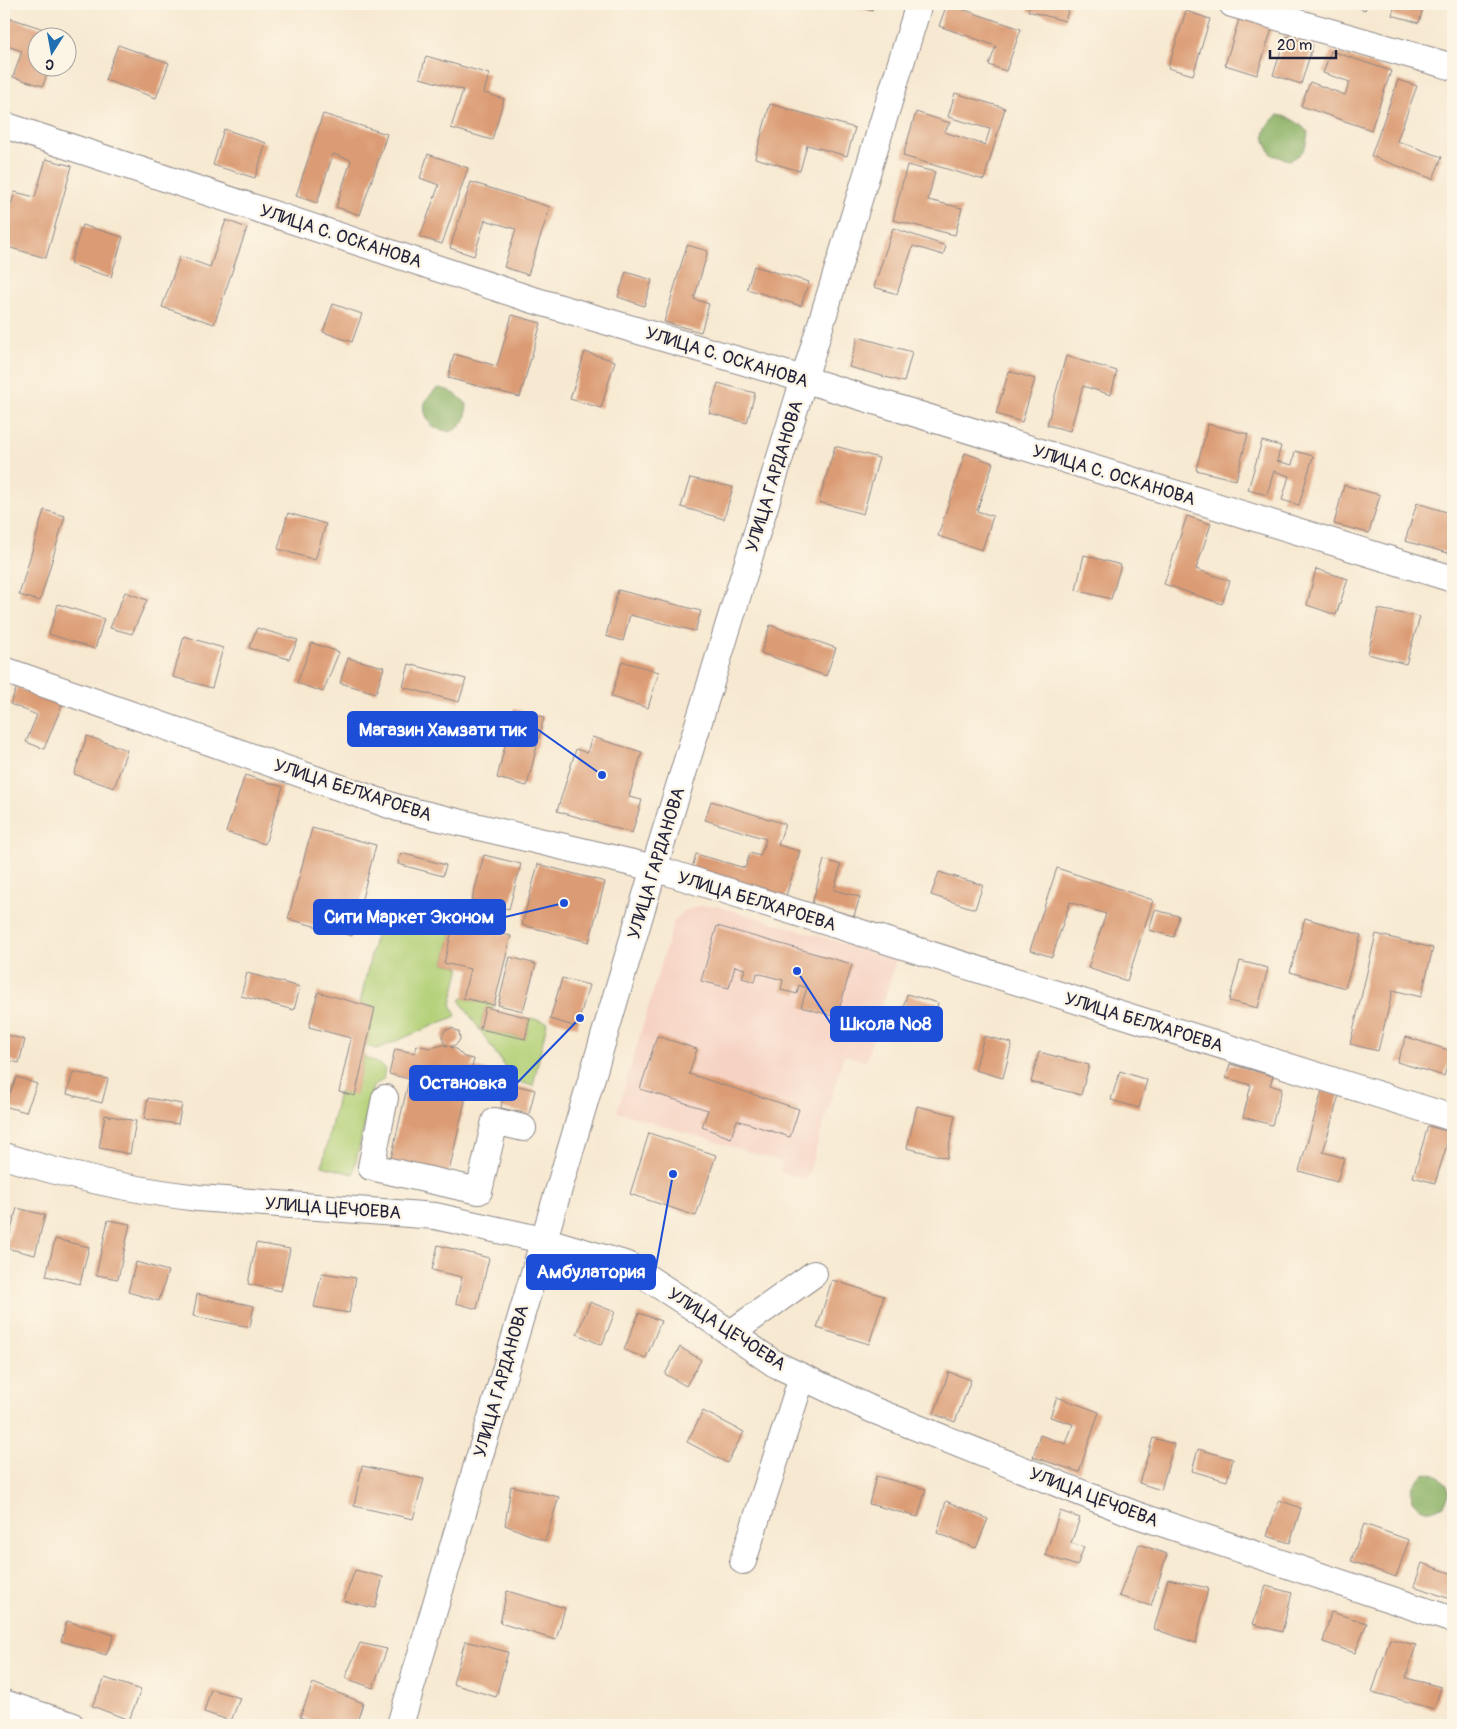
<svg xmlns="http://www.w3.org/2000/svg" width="1457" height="1729" viewBox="0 0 1457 1729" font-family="Pangolin,sans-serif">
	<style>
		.built { fill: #f6d2c3 }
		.green { fill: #b2d077; stroke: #6a7959 }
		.forest { fill: #8db268; stroke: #586a52 }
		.building { fill: #db9c75 }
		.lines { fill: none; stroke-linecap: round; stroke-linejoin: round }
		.minor-casing { stroke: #8c8686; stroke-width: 28 }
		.minor { stroke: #fff; stroke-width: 26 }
		.labels { text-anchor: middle; stroke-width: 5; stroke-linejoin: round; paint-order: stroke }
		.street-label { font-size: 18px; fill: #22223b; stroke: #fcf5e5 }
		.leader { fill: none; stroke: #1d4ed8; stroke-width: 2 }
		.callout-dot { fill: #1d4ed8; stroke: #fcf5e5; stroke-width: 2 }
		.callout { fill: #1d4ed8; stroke: #1d4ed8; stroke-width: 2 }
		.callout-label { font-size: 19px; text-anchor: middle; font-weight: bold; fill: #fff }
	</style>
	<rect width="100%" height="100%" fill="#fcf5e5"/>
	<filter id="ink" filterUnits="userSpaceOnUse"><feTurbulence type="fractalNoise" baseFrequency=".02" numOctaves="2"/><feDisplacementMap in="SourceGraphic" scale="10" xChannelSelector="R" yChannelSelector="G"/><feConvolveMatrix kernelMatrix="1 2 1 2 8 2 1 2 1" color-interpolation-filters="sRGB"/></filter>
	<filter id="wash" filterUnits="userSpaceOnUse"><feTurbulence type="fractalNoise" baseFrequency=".0096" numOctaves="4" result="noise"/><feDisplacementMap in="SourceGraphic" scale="20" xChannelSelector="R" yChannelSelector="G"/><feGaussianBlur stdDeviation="1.12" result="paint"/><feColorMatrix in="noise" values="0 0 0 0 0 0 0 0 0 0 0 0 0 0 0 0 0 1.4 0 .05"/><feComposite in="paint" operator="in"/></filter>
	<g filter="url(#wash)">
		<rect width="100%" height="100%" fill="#f7e9d1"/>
		<path class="built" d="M 700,906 L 717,906 L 896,959 L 866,1062 L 844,1055 L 807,1179 L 780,1172 L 782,1162 L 617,1112 L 674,921 L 684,911 Z"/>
		<path class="green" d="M 382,906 L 454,923 L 444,963 L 460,967 L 451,1004 L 456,1016 L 377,1049 L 366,1046 L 375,1008 L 360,1003 Z
			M 462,998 L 494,1005 L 493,1009 L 485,1008 L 480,1029 L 525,1039 L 530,1018 L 547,1022 L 533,1086 L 515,1081 L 460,1001 Z
			M 364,1056 L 385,1068 L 383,1080 L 373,1086 L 353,1174 L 322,1166 L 339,1092 L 355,1095 Z"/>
		<path class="forest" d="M 1278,115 C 1291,117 1299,123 1308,132 C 1306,148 1305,153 1290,160 L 1272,155 C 1261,137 1261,129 1278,115 Z
			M 438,388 C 451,389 458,396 467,404 C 466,421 465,425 450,432 L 432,427 C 421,409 421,401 438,388 Z
			M 1425,1473 C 1440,1474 1446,1481 1449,1495 L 1444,1505 C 1428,1512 1425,1513 1412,1501 C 1410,1486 1412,1483 1425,1473 Z"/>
		<g id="blocks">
			<path class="building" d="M 848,4 L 874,4 L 872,11 Z
				M 947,4 L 1021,29 L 1006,71 L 989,65 L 996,46 L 939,26 Z
				M 1030,4 L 1070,4 L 1065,21 L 1028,11 Z
				M 1348,4 L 1367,4 L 1365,10 Z
				M 1395,4 L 1424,4 L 1419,23 L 1392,15 Z
				M 1186,11 L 1210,19 L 1193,75 L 1168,68 Z
				M 4,16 L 59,34 L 58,38 L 38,38 L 38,68 L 49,68 L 43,86 L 13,77 L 22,51 L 4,45 Z
				M 1240,16 L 1273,26 L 1257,75 L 1225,65 Z
				M 1286,36 L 1313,45 L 1301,84 L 1273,75 Z
				M 118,45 L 169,63 L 156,98 L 105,80 Z
				M 1331,51 L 1391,71 L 1371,130 L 1301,106 L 1310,82 L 1345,95 L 1350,82 L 1323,73 Z
				M 426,56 L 489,74 L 484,93 L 504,99 L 492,140 L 451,128 L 463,90 L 420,78 Z
				M 1398,80 L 1417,86 L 1397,141 L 1442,157 L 1433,179 L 1371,156 Z
				M 955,93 L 1005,108 L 984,180 L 903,156 L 916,112 L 950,123 L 944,132 L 985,145 L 990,129 L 948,117 Z
				M 770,104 L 855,128 L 847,156 L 807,145 L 800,171 L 755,158 Z
				M 323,114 L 387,134 L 360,215 L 336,207 L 351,160 L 333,154 L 317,203 L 296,196 Z
				M 224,129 L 266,143 L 255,178 L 213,165 Z
				M 428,154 L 468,168 L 442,244 L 420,237 L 439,185 L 420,178 Z
				M 46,159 L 72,166 L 46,258 L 4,246 L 4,203 L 11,205 L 15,192 L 35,197 Z
				M 907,165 L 935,172 L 928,200 L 962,208 L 955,235 L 893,220 Z
				M 471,182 L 550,207 L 528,275 L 504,267 L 516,229 L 485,220 L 474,256 L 450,248 Z
				M 226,220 L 247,228 L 214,324 L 162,307 L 180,256 L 210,267 Z
				M 82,225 L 123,237 L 111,277 L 70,264 Z
				M 893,228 L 946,246 L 943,255 L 913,246 L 897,294 L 874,287 Z
				M 687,245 L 708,251 L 694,299 L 709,304 L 701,332 L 664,322 Z
				M 754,266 L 809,282 L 801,306 L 747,289 Z
				M 626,272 L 652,280 L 644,306 L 618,297 Z
				M 333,304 L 362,314 L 352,342 L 323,332 Z
				M 512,315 L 541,323 L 520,397 L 448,378 L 454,354 L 497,366 Z
				M 858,337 L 912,352 L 904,382 L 849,367 Z
				M 585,352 L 615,361 L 601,408 L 570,399 Z
				M 1066,356 L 1117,371 L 1111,395 L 1083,386 L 1070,431 L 1047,425 Z
				M 1009,371 L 1035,379 L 1022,422 L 996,414 Z
				M 718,383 L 755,393 L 747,423 L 709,413 Z
				M 1208,424 L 1248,434 L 1236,480 L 1196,470 Z
				M 1262,441 L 1281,446 L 1277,461 L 1292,465 L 1295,451 L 1313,456 L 1299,505 L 1282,500 L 1289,476 L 1274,471 L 1267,495 L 1248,490 Z
				M 835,446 L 879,458 L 863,514 L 819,502 Z
				M 965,453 L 993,463 L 977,511 L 993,516 L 982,550 L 938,536 Z
				M 690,478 L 733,487 L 724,519 L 681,507 Z
				M 1344,485 L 1380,495 L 1369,533 L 1334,524 Z
				M 1417,503 L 1453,514 L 1453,547 L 1451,554 L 1405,541 Z
				M 44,510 L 65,516 L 40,601 L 19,595 Z
				M 288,513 L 326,524 L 315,560 L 278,549 Z
				M 1187,516 L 1211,524 L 1196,569 L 1230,581 L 1222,604 L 1164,584 Z
				M 1084,555 L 1121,565 L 1111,599 L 1076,590 Z
				M 1316,569 L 1348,579 L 1336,615 L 1307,605 Z
				M 618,590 L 701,611 L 695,631 L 630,615 L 623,641 L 606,636 Z
				M 125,592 L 147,600 L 132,634 L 110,628 Z
				M 58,604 L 104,619 L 95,649 L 49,634 Z
				M 1378,609 L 1420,617 L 1406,664 L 1368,654 Z
				M 770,625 L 836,648 L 826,676 L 761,653 Z
				M 257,628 L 298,640 L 289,659 L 249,648 Z
				M 184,636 L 223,648 L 212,688 L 173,677 Z
				M 312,643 L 339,652 L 323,692 L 297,683 Z
				M 348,658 L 384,667 L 376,693 L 340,683 Z
				M 622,661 L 659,672 L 648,708 L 611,697 Z
				M 409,664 L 466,679 L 459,702 L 403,687 Z
				M 17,687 L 62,705 L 44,749 L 26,742 L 37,715 L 10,704 Z
				M 514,709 L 544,717 L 527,786 L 497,778 Z
				M 87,736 L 127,750 L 114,788 L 74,774 Z
				M 592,737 L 642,752 L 629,797 L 642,800 L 632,833 L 557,811 L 576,749 L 587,753 Z
				M 245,775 L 283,787 L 265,844 L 226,832 Z
				M 711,801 L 785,824 L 778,845 L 800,851 L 785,899 L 691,871 L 696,854 L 745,868 L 750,853 L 760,856 L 766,839 L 705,820 Z
				M 312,828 L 376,845 L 352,936 L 288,919 Z
				M 401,853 L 446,865 L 443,876 L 398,864 Z
				M 484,855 L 521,864 L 509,909 L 472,900 Z
				M 824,860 L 841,865 L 834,890 L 860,897 L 854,916 L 812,904 Z
				M 538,864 L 605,882 L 589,942 L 522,925 Z
				M 1057,868 L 1153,900 L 1127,981 L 1088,968 L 1106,914 L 1070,902 L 1052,957 L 1030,950 Z
				M 939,872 L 983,885 L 975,909 L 931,895 Z
				M 1155,910 L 1179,916 L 1174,937 L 1149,930 Z
				M 1305,918 L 1361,935 L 1345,988 L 1290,972 Z
				M 454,923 L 511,936 L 494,1005 L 463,998 L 470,969 L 444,963 Z
				M 717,926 L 852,964 L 837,1017 L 801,1007 L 807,988 L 799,985 L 797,994 L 781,990 L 783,980 L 757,973 L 755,982 L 742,978 L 745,969 L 735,966 L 729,988 L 701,981 Z
				M 1376,934 L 1433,948 L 1421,997 L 1393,990 L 1378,1051 L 1350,1044 Z
				M 510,957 L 536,964 L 523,1011 L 498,1005 Z
				M 1240,961 L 1268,968 L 1258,1008 L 1229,1001 Z
				M 247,973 L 300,987 L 294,1010 L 241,996 Z
				M 562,978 L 589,985 L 577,1027 L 550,1019 Z
				M 318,992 L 375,1008 L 355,1096 L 339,1092 L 351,1038 L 309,1027 Z
				M 907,994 L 938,1003 L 930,1032 L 899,1023 Z
				M 485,1007 L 530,1018 L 525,1039 L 480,1029 Z
				M 452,1028 L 459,1032 L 460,1039 L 457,1044 L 450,1047 L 455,1048 L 464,1057 L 474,1059 L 472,1067 L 500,1073 L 498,1081 L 535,1090 L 529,1114 L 501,1108 L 503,1096 L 496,1095 L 495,1098 L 467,1092 L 448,1176 L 390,1163 L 409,1079 L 389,1074 L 395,1049 L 415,1053 L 417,1045 L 430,1048 L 443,1045 L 449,1046 L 444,1043 L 442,1037 L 445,1030 Z
				M 4,1034 L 25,1040 L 19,1063 L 4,1059 Z
				M 657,1036 L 697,1049 L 689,1074 L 799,1109 L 790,1137 L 737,1120 L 731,1138 L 702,1127 L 708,1110 L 640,1089 Z
				M 984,1036 L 1012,1043 L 1003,1078 L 975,1070 Z
				M 1406,1037 L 1452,1051 L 1444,1076 L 1397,1062 Z
				M 1039,1052 L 1089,1065 L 1081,1095 L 1031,1082 Z
				M 1230,1064 L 1273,1076 L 1270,1085 L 1282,1089 L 1272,1125 L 1243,1117 L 1251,1085 L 1226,1078 Z
				M 1120,1071 L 1147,1080 L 1139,1108 L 1111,1100 Z
				M 73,1072 L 108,1079 L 102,1103 L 67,1094 Z
				M 17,1077 L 37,1084 L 26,1112 L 4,1106 Z
				M 1322,1091 L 1339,1095 L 1323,1152 L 1344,1158 L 1337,1182 L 1299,1171 Z
				M 148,1098 L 182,1104 L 178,1124 L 144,1119 Z
				M 917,1106 L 955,1115 L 947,1158 L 907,1148 Z
				M 105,1115 L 136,1121 L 130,1154 L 99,1148 Z
				M 1428,1126 L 1451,1132 L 1435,1183 L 1413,1177 Z
				M 649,1133 L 716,1155 L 696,1216 L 630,1194 Z
				M 17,1208 L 45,1215 L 35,1255 L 6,1248 Z
				M 108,1220 L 130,1224 L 118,1279 L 96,1275 Z
				M 55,1239 L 89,1247 L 80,1284 L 46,1276 Z
				M 256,1243 L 290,1249 L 281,1291 L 248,1284 Z
				M 438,1245 L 489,1258 L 477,1309 L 456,1303 L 462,1277 L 432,1270 Z
				M 136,1262 L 168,1271 L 159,1301 L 128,1292 Z
				M 322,1273 L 356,1278 L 349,1313 L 314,1307 Z
				M 832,1280 L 884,1296 L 869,1344 L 817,1328 Z
				M 197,1294 L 254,1306 L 250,1327 L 193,1316 Z
				M 590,1302 L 615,1312 L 602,1345 L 577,1334 Z
				M 639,1313 L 661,1321 L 646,1358 L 624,1350 Z
				M 680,1347 L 701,1360 L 686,1386 L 665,1374 Z
				M 949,1372 L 971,1380 L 955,1422 L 934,1414 Z
				M 1057,1397 L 1099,1412 L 1079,1472 L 1033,1457 L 1040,1435 L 1066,1444 L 1073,1424 L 1050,1417 Z
				M 703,1411 L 744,1432 L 727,1463 L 687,1442 Z
				M 1153,1438 L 1174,1444 L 1161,1490 L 1139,1483 Z
				M 1198,1449 L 1233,1459 L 1227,1481 L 1192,1471 Z
				M 362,1466 L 424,1479 L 413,1519 L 354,1506 Z
				M 876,1476 L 926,1489 L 918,1517 L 869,1504 Z
				M 511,1486 L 559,1497 L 545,1541 L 505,1525 Z
				M 1279,1500 L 1301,1508 L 1290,1543 L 1267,1536 Z
				M 946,1501 L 988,1519 L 976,1548 L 937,1533 Z
				M 1060,1511 L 1080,1518 L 1071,1543 L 1084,1547 L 1077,1566 L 1045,1555 Z
				M 1364,1524 L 1409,1540 L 1396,1577 L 1351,1561 Z
				M 1139,1544 L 1167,1554 L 1151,1606 L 1119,1596 Z
				M 1422,1563 L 1453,1574 L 1453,1600 L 1414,1586 Z
				M 355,1570 L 383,1577 L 375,1608 L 344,1601 Z
				M 1168,1579 L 1208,1588 L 1196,1643 L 1154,1629 Z
				M 1266,1586 L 1292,1593 L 1282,1632 L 1253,1624 Z
				M 507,1591 L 565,1608 L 556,1640 L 500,1623 Z
				M 1331,1612 L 1367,1623 L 1355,1653 L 1323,1642 Z
				M 67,1621 L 114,1635 L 106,1655 L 61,1641 Z
				M 1390,1639 L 1416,1645 L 1406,1678 L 1441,1687 L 1434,1709 L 1372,1692 Z
				M 465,1641 L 508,1652 L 496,1697 L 453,1684 Z
				M 360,1643 L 387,1649 L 373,1688 L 345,1678 Z
				M 105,1678 L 141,1690 L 129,1720 L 92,1706 Z
				M 313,1683 L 363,1703 L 356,1725 L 324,1725 L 300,1717 Z
				M 211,1689 L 240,1698 L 231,1721 L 204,1712 Z"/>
		</g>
	</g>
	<g filter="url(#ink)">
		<use href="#blocks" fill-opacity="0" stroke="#8c8686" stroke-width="1"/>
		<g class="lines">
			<defs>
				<path id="minor" d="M 1232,4 L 1453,67
					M 4,125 L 530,299 L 803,379 L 1453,579
					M 4,670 L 398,808 L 654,868 L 1453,1118
					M 385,1098 L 371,1167 L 479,1191 L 495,1121 L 523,1128
					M 4,1156 C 67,1176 132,1190 198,1198 L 435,1216 L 543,1240 L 628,1265 L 694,1308 L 775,1364 L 873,1410 L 1134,1514 L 1453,1620
					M 731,1333 L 814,1274
					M 743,1561 L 802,1377
					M 4,1703 L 71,1725
					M 400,1725 C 484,1439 568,1153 654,868 C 741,579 833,292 919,4"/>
			</defs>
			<use href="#minor" class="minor-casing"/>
			<use href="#minor" class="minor"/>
		</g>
	</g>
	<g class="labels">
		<g class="street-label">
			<text transform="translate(341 236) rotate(18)" y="6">УЛИЦА С. ОСКАНОВА</text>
			<text transform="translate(727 357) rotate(17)" y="6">УЛИЦА С. ОСКАНОВА</text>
			<text transform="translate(1114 475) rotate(17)" y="6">УЛИЦА С. ОСКАНОВА</text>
			<text transform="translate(774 476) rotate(-73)" y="6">УЛИЦА ГАРДАНОВА</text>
			<text transform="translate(353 790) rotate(18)" y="6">УЛИЦА БЕЛХАРОЕВА</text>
			<text transform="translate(656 863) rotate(-73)" y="6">УЛИЦА ГАРДАНОВА</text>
			<text transform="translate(757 901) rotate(17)" y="6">УЛИЦА БЕЛХАРОЕВА</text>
			<text transform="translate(1144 1022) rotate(17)" y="6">УЛИЦА БЕЛХАРОЕВА</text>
			<text transform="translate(333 1208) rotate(4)" y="6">УЛИЦА ЦЕЧОЕВА</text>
			<text transform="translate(727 1329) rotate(33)" y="6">УЛИЦА ЦЕЧОЕВА</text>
			<text transform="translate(501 1381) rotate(-74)" y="6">УЛИЦА ГАРДАНОВА</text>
			<text transform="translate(1094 1497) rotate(21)" y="6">УЛИЦА ЦЕЧОЕВА</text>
		</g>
	</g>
	<path class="leader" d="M602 775L537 729M564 903L505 917M797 971L831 1024M580 1018L517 1083M673 1174L655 1272"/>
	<g class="callout-dot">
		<circle cx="602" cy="775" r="5"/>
		<circle cx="564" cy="903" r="5"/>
		<circle cx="797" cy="971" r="5"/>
		<circle cx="580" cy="1018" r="5"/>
		<circle cx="673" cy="1174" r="5"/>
	</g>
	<g class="callout">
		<rect x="348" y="712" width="189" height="34" rx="5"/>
		<rect x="314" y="900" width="191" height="34" rx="5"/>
		<rect x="831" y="1007" width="111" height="34" rx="5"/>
		<rect x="410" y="1066" width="107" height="34" rx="5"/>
		<rect x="527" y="1255" width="128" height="34" rx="5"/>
	</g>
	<g class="callout-label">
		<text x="443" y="736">Магазин Хамзати тик</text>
		<text x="409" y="923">Сити Маркет Эконом</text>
		<text x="886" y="1030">Школа №8</text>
		<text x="463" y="1089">Остановка</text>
		<text x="591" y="1278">Амбулатория</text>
	</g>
	<rect width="1457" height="1729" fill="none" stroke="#fcf5e5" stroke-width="20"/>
	<g transform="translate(52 52) rotate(191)"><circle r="24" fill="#fcf5e5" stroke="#a5a1a1"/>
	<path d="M0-4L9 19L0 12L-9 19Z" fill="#1f6fb2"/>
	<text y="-8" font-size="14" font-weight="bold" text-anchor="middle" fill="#22223b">С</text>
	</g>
	<path d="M1270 50v8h66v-8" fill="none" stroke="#22223b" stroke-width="2.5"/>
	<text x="1277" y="50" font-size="15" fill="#22223b" stroke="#fcf5e5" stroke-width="4" paint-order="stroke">20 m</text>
</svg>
